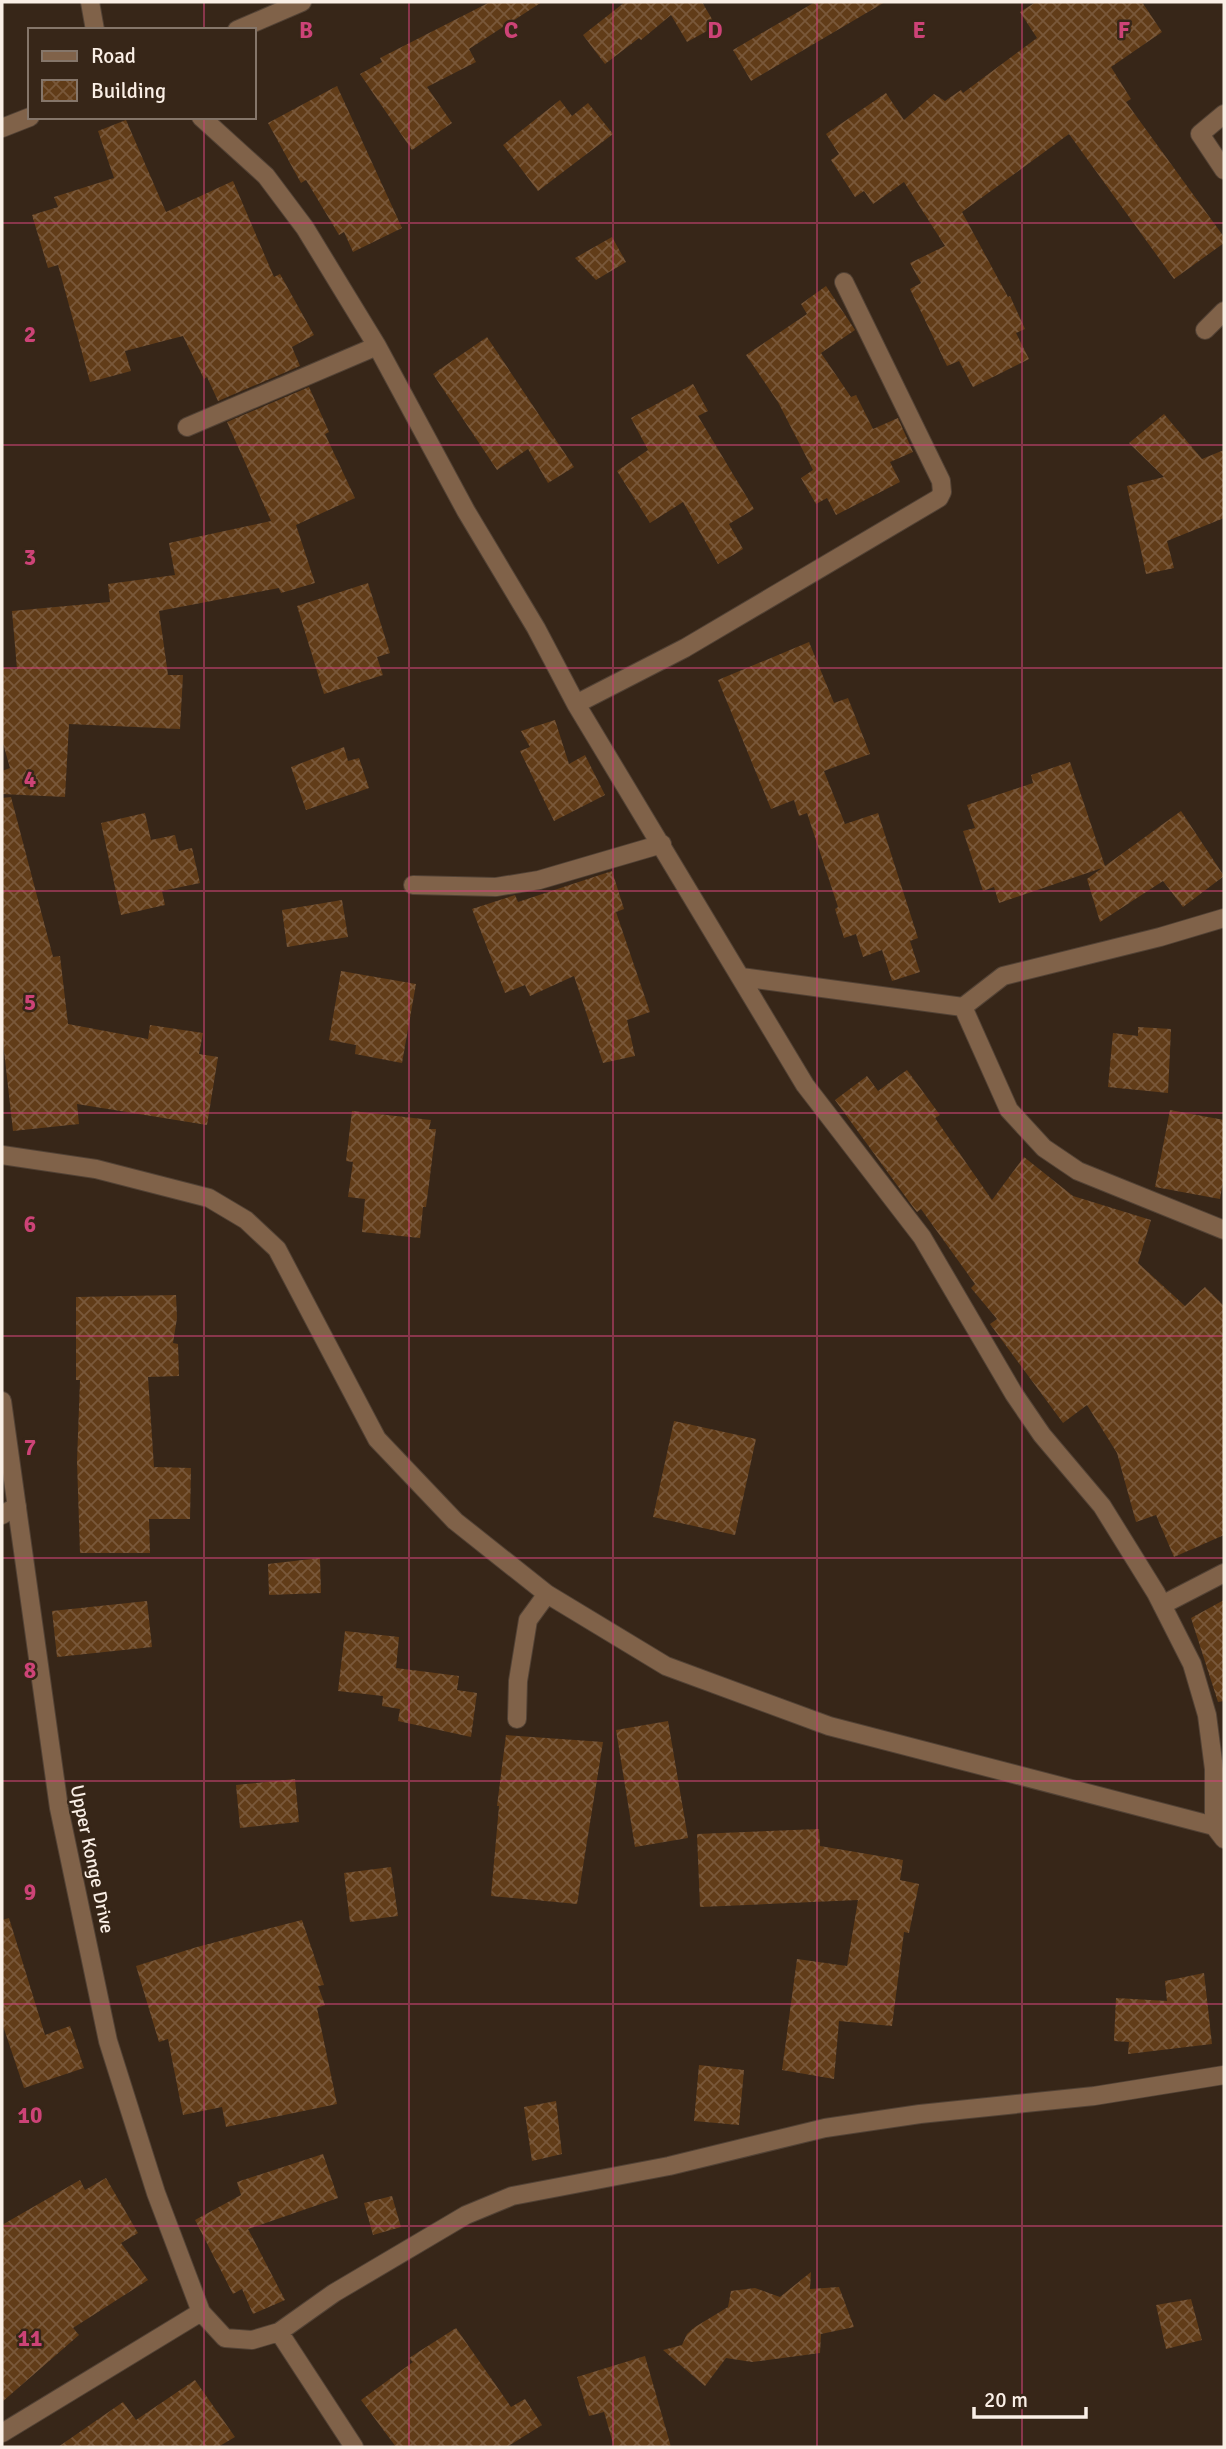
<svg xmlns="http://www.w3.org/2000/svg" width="1226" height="2449" viewBox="0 0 1226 2449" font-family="Signika,sans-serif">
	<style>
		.building { fill: url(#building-cross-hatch) }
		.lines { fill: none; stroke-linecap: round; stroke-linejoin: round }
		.minor-casing { stroke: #524235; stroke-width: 20 }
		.tertiary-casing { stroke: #524235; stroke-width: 20 }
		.minor { stroke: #806249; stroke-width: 18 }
		.tertiary { stroke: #806249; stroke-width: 18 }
		.grid { fill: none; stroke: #cd4377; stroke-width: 2; stroke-opacity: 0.55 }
		.labels { text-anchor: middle; stroke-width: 5; stroke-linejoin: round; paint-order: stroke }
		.street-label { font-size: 19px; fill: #faefe6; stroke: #372618 }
		.grid-label { font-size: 23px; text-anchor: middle; font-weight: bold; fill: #cd4377; stroke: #372618; stroke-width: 5; stroke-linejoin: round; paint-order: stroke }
	</style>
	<defs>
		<pattern id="building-cross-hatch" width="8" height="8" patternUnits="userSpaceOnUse" patternTransform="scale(1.75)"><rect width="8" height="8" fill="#613c18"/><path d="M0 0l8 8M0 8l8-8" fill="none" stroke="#79583a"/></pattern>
	</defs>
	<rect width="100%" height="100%" fill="#372618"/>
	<path class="building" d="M 490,2 L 542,2 L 469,49 L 476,62 L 427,87 L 452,123 L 412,150 L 360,74 L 382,62 L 380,58 Z
		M 625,2 L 702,2 L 716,26 L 687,42 L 671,15 L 641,40 L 639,38 L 605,64 L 583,35 Z
		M 815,2 L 885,2 L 751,81 L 733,50 Z
		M 1036,2 L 1142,2 L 1162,32 L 1111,67 L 1131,99 L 1126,102 L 1224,237 L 1224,243 L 1174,279 L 1069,134 L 962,212 L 1008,297 L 1010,296 L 1025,329 L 1016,333 L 1029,359 L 973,387 L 959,361 L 947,366 L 910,289 L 921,283 L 910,263 L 945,246 L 904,182 L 873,204 L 864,191 L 855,197 L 831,160 L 839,154 L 826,134 L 886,93 L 904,120 L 934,94 L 945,101 L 961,90 L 963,93 L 1037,38 L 1020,12 Z
		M 337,86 L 402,228 L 353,252 L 344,232 L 339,235 L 306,180 L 301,183 L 268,123 Z
		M 560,100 L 572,116 L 588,103 L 613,134 L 538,191 L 503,145 Z
		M 126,120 L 166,212 L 233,181 L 274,277 L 280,274 L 314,335 L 292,347 L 300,366 L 218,401 L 207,377 L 204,379 L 183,336 L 125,351 L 131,371 L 90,382 L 58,265 L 48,268 L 32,215 L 58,207 L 54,197 L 114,178 L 98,131 Z
		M 612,237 L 626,262 L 596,280 L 575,258 Z
		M 826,286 L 855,330 L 821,353 L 851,397 L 856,395 L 873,429 L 898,418 L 913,452 L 890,462 L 900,482 L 836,515 L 827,498 L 816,504 L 801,478 L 813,470 L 778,402 L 746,355 L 807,314 L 801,304 Z
		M 487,337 L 574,467 L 548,483 L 528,449 L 497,470 L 433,374 Z
		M 693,384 L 708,411 L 698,416 L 754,509 L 729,524 L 743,549 L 718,564 L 683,502 L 650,523 L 617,471 L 648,450 L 631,418 Z
		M 309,387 L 329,432 L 325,434 L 355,498 L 296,525 L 315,583 L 281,593 L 279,588 L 159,611 L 168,675 L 183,675 L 180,729 L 69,724 L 65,797 L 2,794 L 2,771 L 10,768 L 2,740 L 2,668 L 17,669 L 12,611 L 110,602 L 108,584 L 175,575 L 169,543 L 271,521 L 227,422 Z
		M 1164,414 L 1202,459 L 1224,450 L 1224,518 L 1167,541 L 1174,568 L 1146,574 L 1127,486 L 1164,477 L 1129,443 Z
		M 368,583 L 390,653 L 377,657 L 383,675 L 324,694 L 297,606 Z
		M 809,642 L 834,703 L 848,698 L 870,754 L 824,771 L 845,824 L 878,813 L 918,938 L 910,941 L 920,972 L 892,981 L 882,950 L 863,957 L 856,934 L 844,938 L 835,909 L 838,907 L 807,813 L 799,816 L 794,800 L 771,809 L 718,680 Z
		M 555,720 L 569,764 L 585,755 L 605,795 L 554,821 L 520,751 L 530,747 L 521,731 Z
		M 344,747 L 348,761 L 359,758 L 369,788 L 306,810 L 291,767 Z
		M 1070,762 L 1105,866 L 1181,811 L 1224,876 L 1183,907 L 1163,881 L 1100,922 L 1087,879 L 1102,868 L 999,903 L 994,887 L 983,891 L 963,831 L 975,828 L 967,805 L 1033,783 L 1031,775 Z
		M 11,797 L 53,957 L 60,956 L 68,1024 L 148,1039 L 150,1025 L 203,1033 L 199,1054 L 218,1057 L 207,1125 L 77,1104 L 79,1124 L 13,1131 L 2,1033 L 2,798 Z
		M 145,813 L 151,840 L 175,835 L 179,851 L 192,848 L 200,883 L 162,891 L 165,905 L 121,915 L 101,823 Z
		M 612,871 L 624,909 L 616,912 L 650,1012 L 627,1020 L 635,1056 L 603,1063 L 574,976 L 530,996 L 525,985 L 505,993 L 472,909 L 515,895 L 518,902 Z
		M 342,900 L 348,937 L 287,947 L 282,910 Z
		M 341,971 L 416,984 L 402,1063 L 355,1054 L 356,1045 L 329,1040 Z
		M 1138,1027 L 1171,1029 L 1168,1093 L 1108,1087 L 1113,1033 L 1138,1036 Z
		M 907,1070 L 940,1115 L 935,1118 L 992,1200 L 1024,1157 L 1073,1196 L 1151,1220 L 1138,1263 L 1185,1306 L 1205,1287 L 1224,1306 L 1224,1535 L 1174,1557 L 1156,1515 L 1136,1522 L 1117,1453 L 1087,1405 L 1063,1423 L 990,1324 L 997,1319 L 971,1288 L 975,1284 L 921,1209 L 917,1212 L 913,1207 L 835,1100 L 867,1076 L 878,1091 Z
		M 1170,1110 L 1224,1120 L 1224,1177 L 1220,1199 L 1155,1187 Z
		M 352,1111 L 431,1120 L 429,1129 L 436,1129 L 426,1207 L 423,1207 L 420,1238 L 362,1232 L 365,1199 L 348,1197 L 353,1162 L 346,1161 Z
		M 176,1295 L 177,1318 L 173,1343 L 178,1344 L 179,1376 L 148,1377 L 154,1467 L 191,1468 L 190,1519 L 149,1519 L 150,1553 L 80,1553 L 77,1461 L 80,1380 L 76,1380 L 76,1297 Z
		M 674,1421 L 756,1439 L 735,1535 L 653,1517 Z
		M 320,1558 L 321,1593 L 269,1595 L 268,1564 Z
		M 1224,1600 L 1224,1701 L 1218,1702 L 1191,1618 Z
		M 147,1601 L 152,1647 L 57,1657 L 52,1611 Z
		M 345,1631 L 399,1637 L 396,1668 L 459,1676 L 457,1690 L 477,1693 L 471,1737 L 398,1721 L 400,1709 L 382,1706 L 383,1696 L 338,1691 Z
		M 668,1721 L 688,1838 L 635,1847 L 616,1730 Z
		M 506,1735 L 603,1742 L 577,1904 L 491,1896 L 499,1806 L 497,1806 Z
		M 295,1779 L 299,1822 L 240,1828 L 236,1785 Z
		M 819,1829 L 820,1846 L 903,1860 L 900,1880 L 919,1884 L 909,1933 L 904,1932 L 892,2026 L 839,2021 L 834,2079 L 782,2070 L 797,1959 L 847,1966 L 858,1900 L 700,1907 L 697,1834 Z
		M 391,1867 L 398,1916 L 350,1922 L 344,1873 Z
		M 9,1918 L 45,2035 L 70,2026 L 84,2068 L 24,2088 L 2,2023 L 2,1920 Z
		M 302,1920 L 324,1985 L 318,1986 L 325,2005 L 317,2008 L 337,2104 L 226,2127 L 222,2107 L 183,2115 L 168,2039 L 159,2042 L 136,1966 L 197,1947 Z
		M 1204,1973 L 1212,2044 L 1128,2054 L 1129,2042 L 1114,2041 L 1116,1998 L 1167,2001 L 1165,1981 Z
		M 699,2065 L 744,2070 L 739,2125 L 694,2121 Z
		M 556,2101 L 562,2154 L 532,2161 L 524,2107 Z
		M 323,2154 L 338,2198 L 248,2229 L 285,2300 L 253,2314 L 242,2289 L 233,2294 L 195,2220 L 241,2195 L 237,2182 Z
		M 106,2178 L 138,2233 L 121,2243 L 148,2280 L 73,2328 L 79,2335 L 2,2402 L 2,2225 L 80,2180 L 85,2190 Z
		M 392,2196 L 401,2227 L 373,2235 L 364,2203 Z
		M 811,2272 L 810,2289 L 839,2287 L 854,2327 L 821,2334 L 820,2353 L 752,2362 L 726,2358 L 705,2386 L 663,2350 L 682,2345 L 687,2334 L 695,2327 L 728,2307 L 731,2291 L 755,2288 L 780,2297 Z
		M 1191,2299 L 1202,2340 L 1166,2349 L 1156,2305 Z
		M 456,2328 L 511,2407 L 525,2399 L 542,2425 L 507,2447 L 396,2447 L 361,2400 L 413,2362 L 409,2358 Z
		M 645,2356 L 671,2447 L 614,2447 L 604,2412 L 589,2416 L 577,2377 Z
		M 195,2380 L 235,2437 L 218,2447 L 58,2447 L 123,2402 L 136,2420 Z"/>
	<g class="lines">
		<defs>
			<path id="minor" d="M 90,2 L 95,30
				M 1224,114 L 1200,134 L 1224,170
				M 201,117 L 266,176 L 305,228 L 377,346 L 466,511 L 536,628 L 576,704 L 805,1085 L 922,1237 L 1014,1394 L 1042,1435 L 1102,1506 L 1156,1593 L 1192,1664 L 1207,1715 L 1214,1769 L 1214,1826
				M 1205,330 L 1224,311
				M 187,427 L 377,346
				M 576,704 L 685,648 L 939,498 L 942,492 L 941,481 L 844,282
				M 413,885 L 496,887 L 539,880 L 662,844
				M 741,977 L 963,1007 L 1003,976 L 1160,937 L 1224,918
				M 963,1007 L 1009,1110 L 1044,1148 L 1078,1171 L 1224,1230
				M 2,1155 L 96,1169 L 209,1198 L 246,1220 L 277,1249 L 377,1439 L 455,1521 L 547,1594 L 666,1666 L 829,1726 L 1214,1826 L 1224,1839
				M 2,1401 L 59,1808 L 108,2041 L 156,2193 L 201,2312 L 225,2338 L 252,2340 L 279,2332 L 354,2447
				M 2,1515 L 17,1506
				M 1162,1605 L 1224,1573
				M 517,1719 L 518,1681 L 528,1620 L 547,1594
				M 279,2332 L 334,2293 L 466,2215 L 512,2196 L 669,2166 L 825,2128 L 920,2114 L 1094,2096 L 1224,2075
				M 2,2433 L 201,2312"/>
			<path id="tertiary" d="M 237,30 L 302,2
				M 2,128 L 30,117"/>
		</defs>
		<use href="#minor" class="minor-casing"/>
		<use href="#tertiary" class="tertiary-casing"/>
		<use href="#minor" class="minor"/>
		<use href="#tertiary" class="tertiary"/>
	</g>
	<path class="grid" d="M 204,2 L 204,30M 409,2 L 409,2447M 613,2 L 613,2447M 817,2 L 817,2447M 1022,2 L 1022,2447M 204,117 L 204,2447M 2,223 L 1224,223M 2,445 L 1224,445M 2,668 L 1224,668M 2,891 L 1224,891M 2,1113 L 1224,1113M 2,1336 L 1224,1336M 2,1558 L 1224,1558M 2,1781 L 1224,1781M 2,2004 L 1224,2004M 2,2226 L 1224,2226"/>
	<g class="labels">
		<g class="street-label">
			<text transform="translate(93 1859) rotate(78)" y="7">Upper Konge Drive</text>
		</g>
	</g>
	<g class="grid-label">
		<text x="306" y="38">B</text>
		<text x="511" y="38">C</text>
		<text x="715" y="38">D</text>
		<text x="919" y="38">E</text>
		<text x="1124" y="38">F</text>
		<text x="30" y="342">2</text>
		<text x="30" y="565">3</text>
		<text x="30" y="787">4</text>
		<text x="30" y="1010">5</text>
		<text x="30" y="1232">6</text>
		<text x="30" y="1455">7</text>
		<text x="30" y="1678">8</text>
		<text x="30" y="1900">9</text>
		<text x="30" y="2123">10</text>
		<text x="30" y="2346">11</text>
	</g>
	<rect width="1226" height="2449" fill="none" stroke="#faefe6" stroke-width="7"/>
	<rect x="28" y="28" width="228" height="91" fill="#372618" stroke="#85766a" stroke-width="2"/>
	<rect x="42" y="51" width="35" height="10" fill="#806249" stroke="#85766a" stroke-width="2"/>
	<text x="91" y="63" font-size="21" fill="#faefe6">Road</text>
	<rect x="42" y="80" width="35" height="21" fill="url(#building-cross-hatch)" stroke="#85766a" stroke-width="2"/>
	<text x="91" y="98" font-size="21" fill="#faefe6">Building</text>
	<path d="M974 2407v10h112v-10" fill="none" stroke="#faefe6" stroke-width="3.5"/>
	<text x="984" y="2407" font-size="21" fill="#faefe6" stroke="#372618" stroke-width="5" paint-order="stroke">20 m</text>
</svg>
